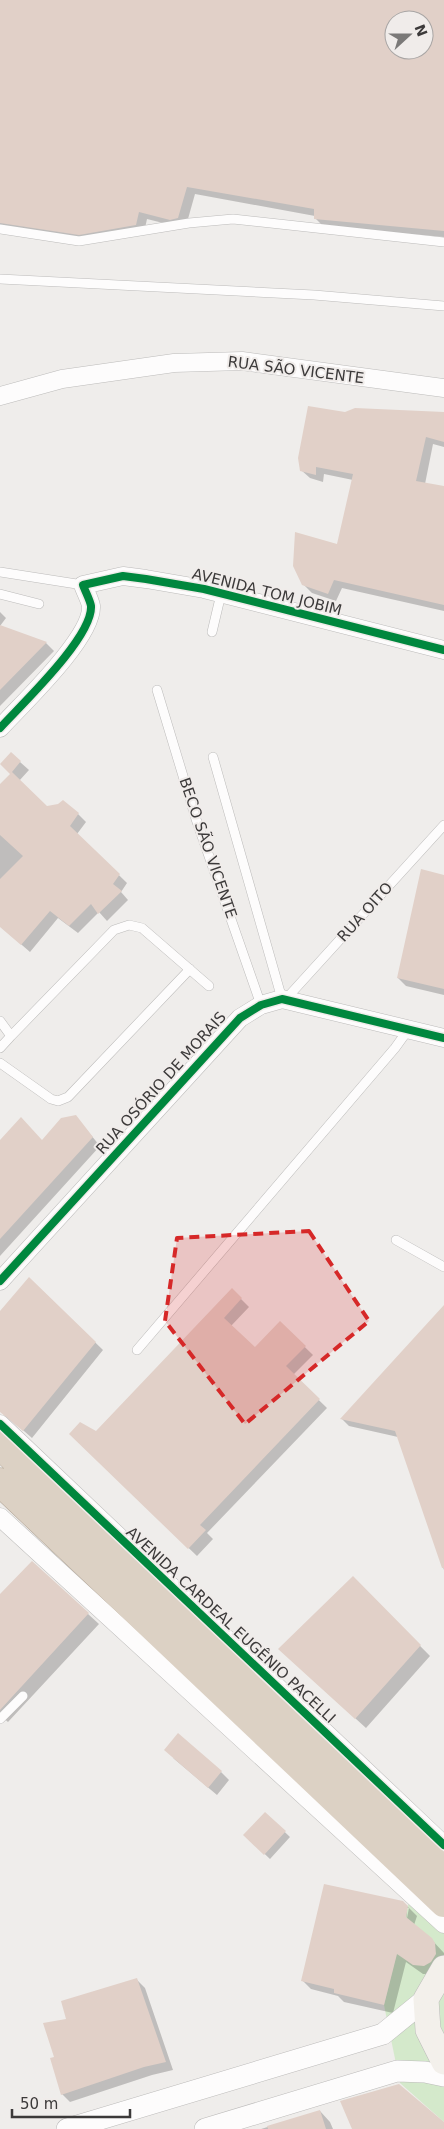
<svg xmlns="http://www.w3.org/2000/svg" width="444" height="2129" viewBox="0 0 444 2129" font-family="'DejaVu Sans',sans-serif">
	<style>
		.green { fill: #d4e9cb }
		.shadow { fill: #0003; fill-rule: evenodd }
		.building { fill: #e1d0c8; fill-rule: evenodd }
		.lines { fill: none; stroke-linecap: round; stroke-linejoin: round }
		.service-casing { stroke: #bcbbba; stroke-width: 10 }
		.minor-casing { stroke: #bcbbba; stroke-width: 19 }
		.tertiary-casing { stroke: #bcbbba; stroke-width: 22 }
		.secondary-casing { stroke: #bcbbba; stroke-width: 26 }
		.motorway-casing { stroke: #b0a495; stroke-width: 29 }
		.service { stroke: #fdfcfc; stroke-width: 9 }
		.minor { stroke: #fdfcfc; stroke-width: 18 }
		.tertiary { stroke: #fdfcfc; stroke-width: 21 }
		.secondary { stroke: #f3f0eb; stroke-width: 25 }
		.motorway { stroke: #dcd1c4; stroke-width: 28 }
		.cycleway-casing { stroke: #f0ecea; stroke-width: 11 }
		.cycleway { stroke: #00873e; stroke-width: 8 }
		.marked { fill: #d62828; fill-opacity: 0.2; stroke: #d62828; stroke-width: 4; stroke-dasharray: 10 6; stroke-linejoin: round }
		.labels { text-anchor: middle; stroke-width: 4; stroke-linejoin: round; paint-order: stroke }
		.street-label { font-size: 15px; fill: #3c3a3a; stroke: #f0ecea }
	</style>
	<rect width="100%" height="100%" fill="#efedeb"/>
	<path class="green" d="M 409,1902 L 444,1920 L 444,2122 L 400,2083 L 384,2005 Z"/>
	<path class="shadow" d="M 0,0 L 444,0 L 444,237 L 323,226 L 315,218 L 315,216 L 195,194 L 186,226 L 179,227 L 147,219 L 144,233 L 88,242 L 0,228 ZM 394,20 L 424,20 L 424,50 L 394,50 Z
		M 345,413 L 444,414 L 444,447 L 433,444 L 425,484 L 444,488 L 444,611 L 342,588 L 336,601 L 312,593 L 303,584 L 338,545 L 353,480 L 324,474 L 323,482 L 310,478 L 301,470 Z
		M 0,612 L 6,618 L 0,626 L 46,643 L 54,651 L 0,706 Z
		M 11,754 L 29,770 L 19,781 L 47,808 L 78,814 L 86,822 L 77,834 L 127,883 L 121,892 L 128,900 L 107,921 L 99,912 L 78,933 L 58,918 L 30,952 L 0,926 L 0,786 L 12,774 Z
		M 444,876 L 444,995 L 406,986 L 398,978 Z
		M 76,1117 L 100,1146 L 0,1256 L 0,1141 L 42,1141 Z
		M 29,1278 L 103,1350 L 32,1438 L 0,1410 L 0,1313 Z
		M 232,1290 L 249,1307 L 231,1326 L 255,1349 L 280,1323 L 313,1355 L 293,1375 L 327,1408 L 207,1533 L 213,1539 L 197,1556 L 70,1434 L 96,1432 Z
		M 444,1307 L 444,1570 L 398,1437 L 349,1426 L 342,1419 Z
		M 32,1563 L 99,1624 L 8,1722 L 0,1715 L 0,1596 Z
		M 353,1578 L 430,1656 L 366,1728 L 290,1659 Z
		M 173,1758 L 221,1772 L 229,1780 L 217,1795 Z
		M 265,1813 L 290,1837 L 270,1859 L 245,1835 Z
		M 402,1902 L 409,1908 L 407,1908 L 406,1923 L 409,1908 L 417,1916 L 414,1925 L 431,1939 L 444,1953 L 444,1964 L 433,1974 L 423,1974 L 406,1962 L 393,2013 L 344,2002 L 338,1996 L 311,1989 L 302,1980 Z
		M 137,1980 L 145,1988 L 173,2070 L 152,2075 L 70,2102 L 62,2094 L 56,2057 L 68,2020 Z
		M 320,2111 L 330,2122 L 333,2129 L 261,2129 Z"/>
	<path class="building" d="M 0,0 L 444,0 L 444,231 L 314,219 L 314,209 L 187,187 L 178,218 L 170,220 L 139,212 L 136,225 L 79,235 L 0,223 ZM 394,20 L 424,20 L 424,50 L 394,50 Z
		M 308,406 L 345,412 L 355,408 L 444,412 L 444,442 L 426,437 L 416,481 L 444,486 L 444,605 L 334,580 L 328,594 L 302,585 L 293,566 L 295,532 L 337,544 L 353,474 L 316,467 L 316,475 L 300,471 L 298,458 Z
		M 0,625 L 47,642 L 0,690 Z
		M 11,752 L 21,761 L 12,772 L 47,806 L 58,804 L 63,800 L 79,813 L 70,826 L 120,874 L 113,884 L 122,891 L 98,914 L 91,904 L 69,926 L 50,911 L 21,945 L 0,927 L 0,879 L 23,856 L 0,835 L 0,784 L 10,774 L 0,764 Z
		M 421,869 L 444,875 L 444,989 L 397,978 Z
		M 76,1115 L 93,1137 L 0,1239 L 0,1140 L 21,1117 L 42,1140 L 61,1118 Z
		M 29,1277 L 96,1342 L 23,1431 L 0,1412 L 0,1311 Z
		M 232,1288 L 242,1298 L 224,1318 L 255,1347 L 280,1321 L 306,1346 L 286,1366 L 320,1399 L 200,1525 L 206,1530 L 188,1549 L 69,1434 L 80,1422 L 96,1431 Z
		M 444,1305 L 444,1568 L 442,1568 L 395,1431 L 340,1419 Z
		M 32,1561 L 89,1613 L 0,1710 L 0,1594 Z
		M 353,1576 L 421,1645 L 355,1719 L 278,1649 Z
		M 178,1733 L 222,1771 L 208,1788 L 164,1750 Z
		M 265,1812 L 286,1831 L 264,1855 L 243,1835 Z
		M 324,1884 L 403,1901 L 408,1906 L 406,1917 L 432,1938 L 435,1943 L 436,1954 L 431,1962 L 424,1966 L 413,1965 L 397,1954 L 384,2005 L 334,1993 L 334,1989 L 301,1981 Z
		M 137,1978 L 166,2062 L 144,2067 L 61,2095 L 50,2058 L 54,2057 L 43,2023 L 66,2019 L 61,2001 Z
		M 399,2084 L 444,2122 L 444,2129 L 352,2129 L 340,2101 Z
		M 320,2110 L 326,2129 L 268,2129 L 267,2126 Z"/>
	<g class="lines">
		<defs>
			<path id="service" d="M 0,229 L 79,241 L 189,223 L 233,219 L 444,242
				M 0,279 L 314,295 L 444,306
				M 0,572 L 83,585
				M 0,594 L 39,604
				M 212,632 L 221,594
				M 157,690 L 196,819 L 261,1005
				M 213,757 L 282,999
				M 285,1000 L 444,825
				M 0,1021 L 11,1036 L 0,1048
				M 11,1036 L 114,930 L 129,925 L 142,928 L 209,986
				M 0,1063 L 51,1099 L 58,1101 L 68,1097 L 190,969
				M 396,1240 L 444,1267
				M 137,1350 L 395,1048 L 408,1030
				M 0,1719 L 23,1696"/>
			<path id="minor" d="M 0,396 L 62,379 L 174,363 L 242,361 L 444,388
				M 0,728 C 22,704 93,637 91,606 C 90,600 85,591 83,585 L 123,576 L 146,579 L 204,589 L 444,650
				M 0,1281 L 240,1018 L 261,1005 L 282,999 L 444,1038
				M 0,1424 L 444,1845
				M 0,1517 L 444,1924"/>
			<path id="tertiary" d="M 67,2129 L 383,2034 L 426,1999
				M 205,2129 L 397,2071 L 425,2072 L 444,2076"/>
			<path id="secondary" d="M 444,1968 L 426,1999 L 428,2030 L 444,2062"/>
			<path id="motorway" d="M 0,1445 L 444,1871
				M 0,1482 L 444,1903"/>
		</defs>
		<use href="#service" class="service-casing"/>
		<use href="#minor" class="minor-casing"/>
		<use href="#tertiary" class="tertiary-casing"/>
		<use href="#secondary" class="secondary-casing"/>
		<use href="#motorway" class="motorway-casing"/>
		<use href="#service" class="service"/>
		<use href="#minor" class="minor"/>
		<use href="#tertiary" class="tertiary"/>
		<use href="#secondary" class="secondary"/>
		<use href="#motorway" class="motorway"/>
		<defs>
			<path id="cycleway" d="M 0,728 C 22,704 93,637 91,606 C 90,600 85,591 83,585 L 123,576 L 146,579 L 204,589 L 444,650
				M 0,1281 L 240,1018 L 261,1005 L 282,999 L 444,1038
				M 0,1424 L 444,1845"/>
		</defs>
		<use href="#cycleway" class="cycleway-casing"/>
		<use href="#cycleway" class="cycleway"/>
	</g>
	<path class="marked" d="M 309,1231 L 369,1321 L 245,1424 L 165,1321 L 177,1238 Z"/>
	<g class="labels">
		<g class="street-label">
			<text transform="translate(296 370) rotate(7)" y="5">RUA SÃO VICENTE</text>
			<text transform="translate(267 592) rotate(14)" y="5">AVENIDA TOM JOBIM</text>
			<text transform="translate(208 848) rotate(71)" y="5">BECO SÃO VICENTE</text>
			<text transform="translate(365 912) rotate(-48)" y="5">RUA OITO</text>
			<text transform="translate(161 1083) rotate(-48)" y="5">RUA OSÓRIO DE MORAIS</text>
			<text transform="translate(231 1625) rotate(43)" y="5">AVENIDA CARDEAL EUGÊNIO PACELLI</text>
		</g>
	</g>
	<g transform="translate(409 35) rotate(69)"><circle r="24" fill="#f0ecea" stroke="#a8a5a4"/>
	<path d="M0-4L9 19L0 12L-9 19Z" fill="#7b7978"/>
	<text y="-8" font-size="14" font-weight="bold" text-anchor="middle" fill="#3c3a3a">N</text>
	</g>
	<path d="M12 2109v8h118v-8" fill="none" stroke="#3c3a3a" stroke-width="2.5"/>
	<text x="20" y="2109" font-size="15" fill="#3c3a3a" stroke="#f0ecea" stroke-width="4" paint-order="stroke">50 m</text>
</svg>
